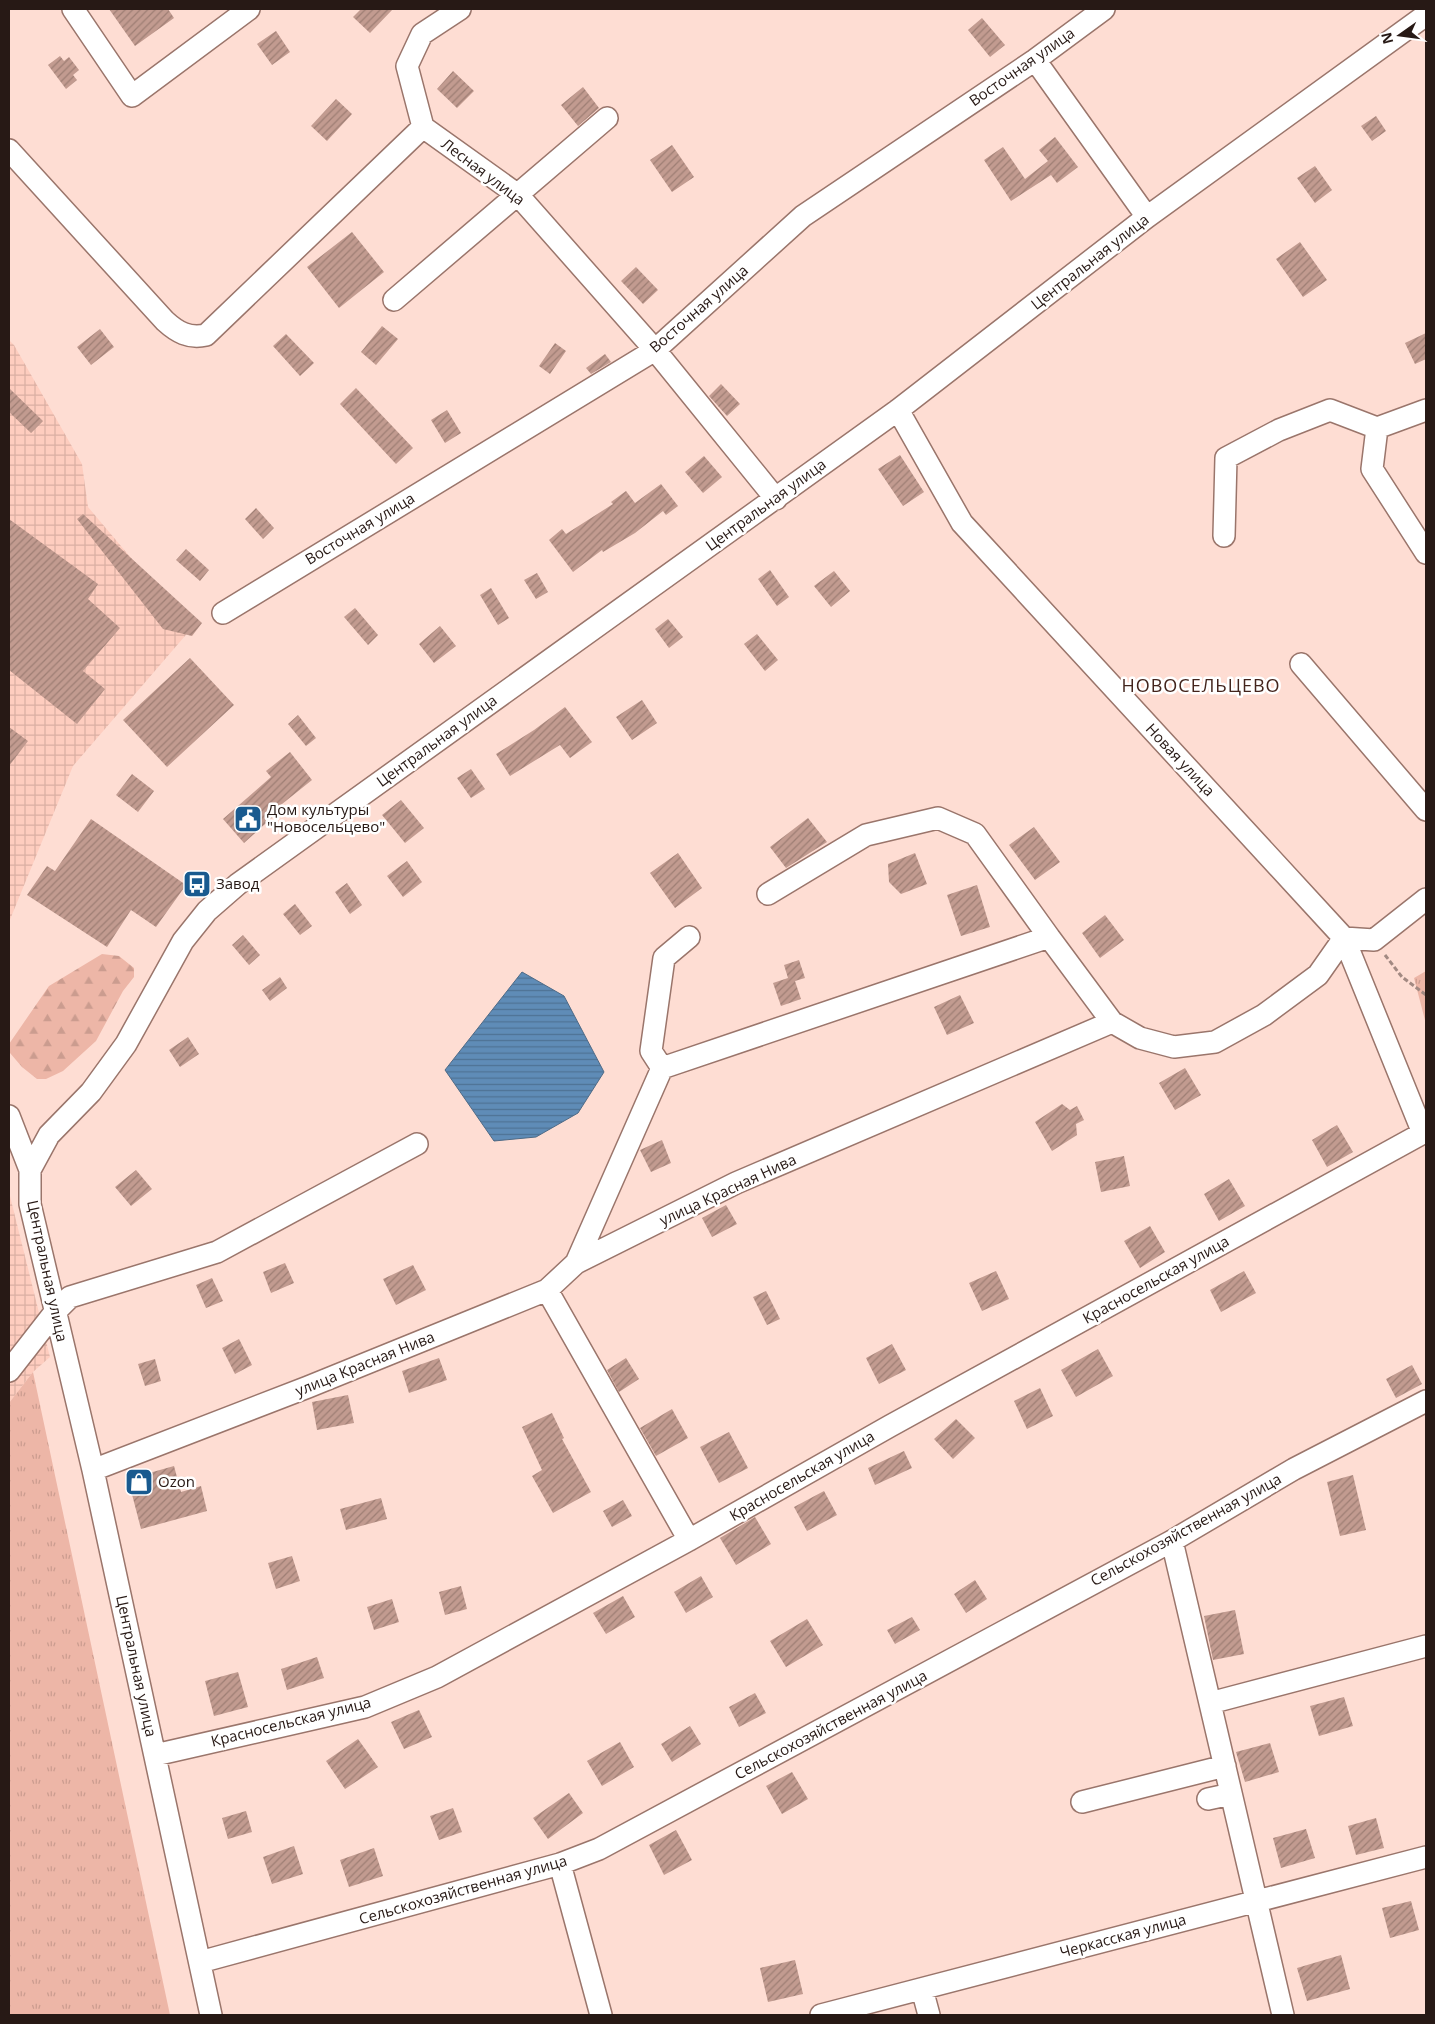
<svg xmlns="http://www.w3.org/2000/svg" width="1435" height="2024" viewBox="0 0 1435 2024" font-family="'Open Sans',sans-serif">
	<style>
		.industrial { fill: url(#industrial-grid) }
		.grass { fill: url(#grass-tufts) }
		.forest { fill: url(#forest-firs) }
		.water { fill: url(#water-rules); stroke: #4e6a86 }
		.building { fill: url(#building-hatch) }
		.lines { fill: none; stroke-linecap: round; stroke-linejoin: round }
		.minor-casing { stroke: #9a756b; stroke-width: 24 }
		.path { stroke: #a28982; stroke-width: 3; stroke-dasharray: 5 2.5; stroke-linecap: butt }
		.minor { stroke: #fff; stroke-width: 21 }
		.labels { text-anchor: middle; stroke-width: 5; stroke-linejoin: round; paint-order: stroke }
		.street-label { font-size: 15px; fill: #271915; stroke: #fff }
		.poi-label { font-size: 15px; fill: #271915; stroke: #fff; text-anchor: start }
		.quarter-label { font-size: 18px; letter-spacing: 1px; fill: #43241c; stroke: #fff }
	</style>
	<defs>
		<pattern id="industrial-grid" width="8" height="8" patternUnits="userSpaceOnUse" patternTransform="scale(1.25)"><rect width="8" height="8" fill="#fecdbf"/><path d="M0 4h8M4 0v8" fill="none" stroke="#daafa3"/></pattern>
		<pattern id="grass-tufts" width="24" height="20" patternUnits="userSpaceOnUse" patternTransform="scale(1.25)"><rect width="24" height="20" fill="#edb6a7"/><path d="M3 7l-1-3M5 7V3M7 7l1-3M15 17l-1-3M17 17v-4M19 17l1-3" fill="none" stroke="#cb9c8f"/></pattern>
		<pattern id="forest-firs" width="22" height="20" patternUnits="userSpaceOnUse" patternTransform="scale(1.25)"><rect width="22" height="20" fill="#edb6a7"/><path d="M5 1l3.5 6h-7zM16 11l3.5 6h-7z" fill="#cb9c8f"/></pattern>
		<pattern id="water-rules" width="6" height="5" patternUnits="userSpaceOnUse" patternTransform="scale(1.25)"><rect width="6" height="5" fill="#5f8cb7"/><path d="M0 2.5h6" fill="none" stroke="#4e7294"/></pattern>
		<pattern id="building-hatch" width="6" height="6" patternUnits="userSpaceOnUse" patternTransform="scale(1.25)"><rect width="6" height="6" fill="#c29b90"/><path d="M-1 1l2-2M0 6l6-6M5 7l2-2" fill="none" stroke="#9e7e74"/></pattern>
	</defs>
	<rect width="100%" height="100%" fill="#feddd3"/>
	<path class="industrial" d="M 9,340 L 14,345 L 82,464 L 88,507 L 191,629 L 73,766 L 9,922 Z
		M 9,1192 L 50,1357 L 33,1372 L 9,1403 Z"/>
	<path class="grass" d="M 1426,971 L 1426,1024 L 1414,978 Z
		M 33,1372 L 170,2015 L 9,2015 L 9,1403 Z"/>
	<path class="forest" d="M 102,954 L 119,956 L 134,968 L 134,977 L 123,991 L 96,1041 L 63,1071 L 46,1079 L 37,1079 L 22,1067 L 10,1053 L 9,1044 L 49,986 Z"/>
	<path class="water" d="M 522,972 L 564,996 L 604,1072 L 578,1113 L 536,1137 L 494,1141 L 445,1070 Z"/>
	<path class="building" d="M 109,9 L 168,9 L 174,18 L 135,46 Z
		M 361,9 L 393,9 L 370,33 L 353,17 Z
		M 982,18 L 1005,45 L 990,57 L 968,30 Z
		M 276,31 L 290,52 L 272,65 L 257,44 Z
		M 60,56 L 64,61 L 69,57 L 79,70 L 73,75 L 77,80 L 66,89 L 48,65 Z
		M 453,71 L 474,91 L 457,108 L 437,89 Z
		M 583,87 L 599,108 L 578,126 L 561,105 Z
		M 336,99 L 352,114 L 327,141 L 311,126 Z
		M 1376,116 L 1386,131 L 1372,141 L 1361,126 Z
		M 1055,137 L 1078,167 L 1057,183 L 1051,175 L 1011,201 L 984,160 L 1003,147 L 1025,179 L 1048,161 L 1039,150 Z
		M 672,145 L 694,177 L 672,192 L 650,160 Z
		M 1315,166 L 1332,190 L 1315,203 L 1297,178 Z
		M 352,232 L 384,272 L 339,308 L 307,267 Z
		M 1300,242 L 1327,280 L 1303,297 L 1276,259 Z
		M 636,267 L 658,290 L 643,304 L 621,281 Z
		M 382,326 L 398,339 L 376,365 L 361,352 Z
		M 100,329 L 114,347 L 91,365 L 77,347 Z
		M 1426,333 L 1426,359 L 1415,364 L 1405,343 Z
		M 286,334 L 314,363 L 300,376 L 273,346 Z
		M 555,343 L 566,351 L 550,374 L 539,366 Z
		M 605,354 L 611,362 L 591,374 L 586,368 Z
		M 721,384 L 740,404 L 727,416 L 709,396 Z
		M 9,388 L 43,421 L 31,433 L 9,412 Z
		M 356,388 L 413,448 L 396,464 L 340,404 Z
		M 447,410 L 461,433 L 445,443 L 431,420 Z
		M 900,455 L 924,492 L 903,506 L 878,469 Z
		M 704,456 L 722,477 L 703,493 L 685,472 Z
		M 661,484 L 678,506 L 666,515 L 663,511 L 635,533 L 603,552 L 602,550 L 573,572 L 549,540 L 562,529 L 566,534 L 613,504 L 611,502 L 626,491 L 635,503 Z
		M 256,508 L 274,528 L 263,539 L 245,519 Z
		M 83,514 L 202,623 L 192,636 L 163,629 L 77,519 Z
		M 9,519 L 98,584 L 88,599 L 120,628 L 83,671 L 105,689 L 77,724 L 9,670 Z
		M 186,549 L 209,570 L 200,581 L 176,560 Z
		M 770,570 L 789,597 L 777,606 L 758,579 Z
		M 834,571 L 850,591 L 831,607 L 814,586 Z
		M 537,573 L 548,592 L 536,599 L 524,580 Z
		M 491,588 L 509,618 L 498,625 L 480,595 Z
		M 355,608 L 378,635 L 368,645 L 344,617 Z
		M 668,619 L 683,637 L 669,648 L 655,629 Z
		M 440,626 L 456,646 L 434,663 L 419,644 Z
		M 757,634 L 778,660 L 765,671 L 744,644 Z
		M 190,658 L 234,705 L 167,767 L 123,720 Z
		M 642,700 L 657,723 L 632,740 L 616,717 Z
		M 565,707 L 592,742 L 570,758 L 560,745 L 510,776 L 496,754 L 534,730 Z
		M 298,715 L 316,738 L 306,746 L 288,724 Z
		M 9,727 L 28,741 L 9,766 Z
		M 290,752 L 312,780 L 272,812 L 275,815 L 244,843 L 223,819 L 271,777 L 266,771 Z
		M 471,769 L 485,789 L 471,798 L 457,778 Z
		M 132,774 L 154,791 L 138,812 L 116,795 Z
		M 401,800 L 424,828 L 405,843 L 382,815 Z
		M 808,818 L 827,842 L 786,868 L 770,847 Z
		M 91,819 L 186,885 L 156,927 L 131,910 L 107,947 L 27,895 L 47,866 L 55,871 Z
		M 1034,827 L 1060,862 L 1035,880 L 1009,845 Z
		M 678,853 L 702,888 L 675,908 L 650,873 Z
		M 915,853 L 927,884 L 901,894 L 889,882 L 888,864 Z
		M 407,861 L 422,882 L 403,897 L 387,876 Z
		M 347,883 L 362,905 L 350,914 L 335,892 Z
		M 977,885 L 990,927 L 961,936 L 947,895 Z
		M 295,904 L 312,926 L 300,935 L 283,914 Z
		M 1105,915 L 1124,940 L 1100,958 L 1082,933 Z
		M 243,935 L 260,955 L 249,965 L 232,945 Z
		M 799,960 L 805,978 L 795,981 L 801,999 L 781,1006 L 773,983 L 788,978 L 784,965 Z
		M 280,977 L 287,988 L 270,1001 L 262,990 Z
		M 960,995 L 974,1023 L 947,1035 L 934,1007 Z
		M 188,1037 L 199,1054 L 180,1067 L 169,1050 Z
		M 1185,1068 L 1201,1095 L 1175,1110 L 1159,1083 Z
		M 1062,1104 L 1070,1110 L 1077,1106 L 1084,1120 L 1076,1124 L 1077,1135 L 1052,1151 L 1035,1122 Z
		M 1337,1125 L 1353,1152 L 1327,1167 L 1312,1140 Z
		M 662,1140 L 671,1163 L 651,1172 L 640,1150 Z
		M 1124,1156 L 1130,1186 L 1101,1192 L 1095,1162 Z
		M 136,1170 L 152,1189 L 131,1206 L 115,1187 Z
		M 1229,1179 L 1245,1206 L 1219,1221 L 1204,1194 Z
		M 726,1205 L 737,1224 L 712,1237 L 702,1218 Z
		M 1150,1226 L 1165,1252 L 1140,1268 L 1124,1241 Z
		M 285,1263 L 294,1283 L 271,1293 L 263,1272 Z
		M 413,1265 L 426,1290 L 396,1305 L 383,1279 Z
		M 996,1271 L 1009,1299 L 982,1311 L 969,1283 Z
		M 1244,1271 L 1256,1293 L 1221,1312 L 1210,1290 Z
		M 212,1278 L 223,1301 L 206,1308 L 196,1285 Z
		M 766,1291 L 780,1319 L 767,1325 L 753,1297 Z
		M 239,1339 L 252,1365 L 235,1374 L 222,1348 Z
		M 892,1344 L 906,1370 L 879,1384 L 866,1358 Z
		M 1098,1349 L 1113,1376 L 1076,1397 L 1061,1370 Z
		M 439,1358 L 447,1380 L 409,1393 L 402,1371 Z
		M 626,1358 L 639,1379 L 619,1392 L 607,1370 Z
		M 155,1359 L 161,1381 L 145,1386 L 138,1364 Z
		M 1412,1365 L 1422,1384 L 1396,1398 L 1386,1379 Z
		M 1040,1388 L 1053,1416 L 1027,1429 L 1014,1401 Z
		M 348,1395 L 354,1423 L 317,1430 L 312,1402 Z
		M 672,1409 L 688,1438 L 656,1456 L 640,1428 Z
		M 552,1413 L 564,1438 L 562,1439 L 591,1492 L 553,1513 L 532,1476 L 542,1470 L 522,1427 Z
		M 956,1419 L 975,1438 L 953,1459 L 934,1439 Z
		M 729,1432 L 748,1468 L 719,1483 L 700,1447 Z
		M 904,1451 L 912,1468 L 875,1485 L 868,1468 Z
		M 174,1466 L 181,1492 L 201,1486 L 207,1511 L 141,1529 L 128,1479 Z
		M 1353,1475 L 1366,1530 L 1340,1536 L 1327,1482 Z
		M 824,1491 L 837,1515 L 807,1531 L 794,1507 Z
		M 381,1498 L 387,1519 L 346,1530 L 340,1509 Z
		M 623,1500 L 632,1516 L 612,1527 L 603,1511 Z
		M 755,1517 L 771,1544 L 736,1565 L 720,1538 Z
		M 292,1556 L 300,1581 L 276,1589 L 268,1563 Z
		M 701,1576 L 713,1597 L 686,1613 L 674,1592 Z
		M 975,1580 L 987,1599 L 966,1613 L 954,1594 Z
		M 461,1586 L 467,1609 L 445,1615 L 439,1592 Z
		M 623,1596 L 635,1617 L 606,1634 L 593,1613 Z
		M 392,1599 L 399,1622 L 374,1630 L 367,1607 Z
		M 1235,1610 L 1244,1654 L 1213,1660 L 1204,1616 Z
		M 912,1617 L 920,1630 L 895,1644 L 887,1630 Z
		M 807,1619 L 823,1645 L 786,1667 L 770,1641 Z
		M 317,1657 L 324,1678 L 287,1690 L 281,1669 Z
		M 238,1672 L 248,1707 L 214,1716 L 205,1681 Z
		M 755,1693 L 766,1713 L 739,1727 L 729,1707 Z
		M 1344,1697 L 1353,1726 L 1319,1736 L 1310,1706 Z
		M 419,1710 L 432,1737 L 404,1749 L 391,1722 Z
		M 690,1726 L 701,1744 L 672,1762 L 661,1744 Z
		M 358,1739 L 378,1767 L 345,1789 L 326,1761 Z
		M 620,1742 L 634,1767 L 602,1786 L 587,1761 Z
		M 1270,1743 L 1279,1772 L 1245,1782 L 1236,1752 Z
		M 792,1772 L 808,1799 L 782,1814 L 766,1786 Z
		M 569,1793 L 583,1813 L 548,1839 L 533,1818 Z
		M 453,1808 L 462,1832 L 439,1840 L 430,1816 Z
		M 246,1811 L 252,1832 L 228,1839 L 222,1818 Z
		M 1376,1818 L 1384,1848 L 1356,1855 L 1348,1826 Z
		M 1306,1829 L 1315,1858 L 1281,1868 L 1273,1838 Z
		M 676,1830 L 692,1860 L 664,1875 L 649,1845 Z
		M 294,1846 L 303,1874 L 272,1884 L 263,1857 Z
		M 374,1848 L 383,1876 L 349,1887 L 340,1860 Z
		M 1411,1901 L 1419,1930 L 1390,1938 L 1382,1908 Z
		M 1341,1955 L 1350,1989 L 1307,2001 L 1297,1968 Z
		M 795,1960 L 803,1994 L 768,2002 L 760,1968 Z"/>
	<g class="lines">
		<defs>
			<path id="minor" d="M 73,9 L 132,96 L 249,9
				M 460,9 L 422,34 L 407,66 L 423,127 L 518,195 L 655,350 L 776,499
				M 1035,60 L 1147,217
				M 9,150 L 165,321 C 177,332 189,339 206,335 L 423,127
				M 394,300 L 607,118
				M 1426,410 L 1377,428 L 1372,469 L 1426,553
				M 1224,536 L 1226,458 L 1279,430 L 1330,410 L 1377,428
				M 223,613 L 655,350 L 803,216 L 1035,60 L 1104,9
				M 1301,664 L 1426,810
				M 768,894 L 866,835 L 938,818 L 975,834 L 1049,937
				M 662,1068 L 1049,937 L 1112,1022
				M 9,1116 L 30,1170
				M 576,1263 L 662,1068 L 651,1051 L 664,958 L 689,937
				M 547,1290 L 689,1540
				M 9,1371 L 55,1312 L 70,1297 L 217,1252 L 417,1144
				M 93,1470 L 308,1387 L 547,1290 L 576,1263 L 736,1183 L 1112,1022 L 1140,1038 L 1174,1047 L 1215,1042 L 1264,1015 L 1318,975 L 1344,938 L 1374,940 L 1426,899
				M 1172,1541 L 1283,2015
				M 1210,1703 L 1426,1646
				M 155,1755 L 365,1707 L 437,1677 L 689,1540 L 890,1426 L 1423,1133 L 1344,938 L 962,523 L 898,410
				M 1208,1799 L 1231,1794
				M 1082,1802 L 1225,1766
				M 560,1864 L 601,2015
				M 200,1962 L 560,1864 L 599,1849 L 1172,1541 L 1294,1469 L 1426,1401
				M 922,1989 L 929,2015
				M 211,2015 L 93,1470 L 30,1204 L 30,1170 L 49,1135 L 91,1092 L 126,1044 L 183,941 L 207,911 L 238,884 L 898,410 L 1147,217 L 1426,15
				M 821,2015 L 1426,1857"/>
		</defs>
		<use href="#minor" class="minor-casing"/>
		<path class="path" d="M 1385,955 L 1402,977 L 1426,995"/>
		<use href="#minor" class="minor"/>
	</g>
	<defs>
		<symbol id="civic-square" viewBox="-11 -11 22 22"><rect x="-9" y="-9" width="18" height="18" rx="4" fill="#195a8f" stroke="#fff"/><path d="M-.6-6.5H3V-4.5H.6V-3L4-1V1h2V6H-6V1h2V-1L-.6-3ZM-1.2 2.5V6h2.4V2.5Z" fill="#fff"/></symbol>
		<symbol id="bus-square" viewBox="-11 -11 22 22"><rect x="-9" y="-9" width="18" height="18" rx="4" fill="#195a8f" stroke="#fff"/><path d="M-5-6H5V4H4V6H2V4H-2V6H-4V4H-5ZM-3.5-4V0h7V-4ZM-3.5 1.2v1.5H-2V1.2ZM2 1.2v1.5H3.5V1.2Z" fill="#fff"/></symbol>
		<symbol id="shop-square" viewBox="-11 -11 22 22"><rect x="-9" y="-9" width="18" height="18" rx="4" fill="#195a8f" stroke="#fff"/><path d="M-5-2.5h2.3a2.7 3.5 0 0 1 5.4 0H5L5.5 6h-11ZM-1.5-2.5h3a1.5 2.3 0 0 0-3 0Z" fill="#fff"/></symbol>
	</defs>
	<g fill-rule="evenodd">
		<use href="#civic-square" x="232" y="803" width="32" height="32"/>
		<use href="#bus-square" x="181" y="868" width="32" height="32"/>
		<use href="#shop-square" x="123" y="1466" width="32" height="32"/>
	</g>
	<g class="labels">
		<g class="street-label">
			<text transform="translate(1022 67) rotate(-35)" y="5">Восточная улица</text>
			<text transform="translate(483 172) rotate(37)" y="5">Лесная улица</text>
			<text transform="translate(1090 262) rotate(-38)" y="5">Центральная улица</text>
			<text transform="translate(699 309) rotate(-41)" y="5">Восточная улица</text>
			<text transform="translate(766 505) rotate(-36)" y="5">Центральная улица</text>
			<text transform="translate(360 529) rotate(-31)" y="5">Восточная улица</text>
			<text transform="translate(437 741) rotate(-36)" y="5">Центральная улица</text>
			<text transform="translate(1180 760) rotate(47)" y="5">Новая улица</text>
			<text transform="translate(728 1190) rotate(-25)" y="5">улица Красная Нива</text>
			<text transform="translate(47 1271) rotate(78)" y="5">Центральная улица</text>
			<text transform="translate(1156 1280) rotate(-29)" y="5">Красносельская улица</text>
			<text transform="translate(365 1364) rotate(-22)" y="5">улица Красная Нива</text>
			<text transform="translate(802 1476) rotate(-30)" y="5">Красносельская улица</text>
			<text transform="translate(1186 1530) rotate(-29)" y="5">Сельскохозяйственная улица</text>
			<text transform="translate(136 1666) rotate(78)" y="5">Центральная улица</text>
			<text transform="translate(291 1722) rotate(-14)" y="5">Красносельская улица</text>
			<text transform="translate(831 1725) rotate(-28)" y="5">Сельскохозяйственная улица</text>
			<text transform="translate(463 1890) rotate(-16)" y="5">Сельскохозяйственная улица</text>
			<text transform="translate(1123 1936) rotate(-15)" y="5">Черкасская улица</text>
		</g>
		<g class="poi-label">
			<text x="267" y="815">Дом культуры<tspan x="267" dy="17">"Новосельцево"</tspan></text>
			<text x="216" y="889">Завод</text>
			<text x="158" y="1487">Ozon</text>
		</g>
		<g class="quarter-label">
			<text x="1201" y="692">НОВОСЕЛЬЦЕВО</text>
		</g>
	</g>
	<rect width="1435" height="2024" fill="none" stroke="#271915" stroke-width="20"/>
	<g transform="translate(1400 35) rotate(256)" stroke="#ffffff" stroke-width="4" paint-order="stroke">
	<path d="M0-4L9 19L0 12L-9 19Z" fill="#271915"/>
	<text y="-8" font-size="14" font-weight="bold" text-anchor="middle" fill="#271915">N</text>
	</g>
</svg>
